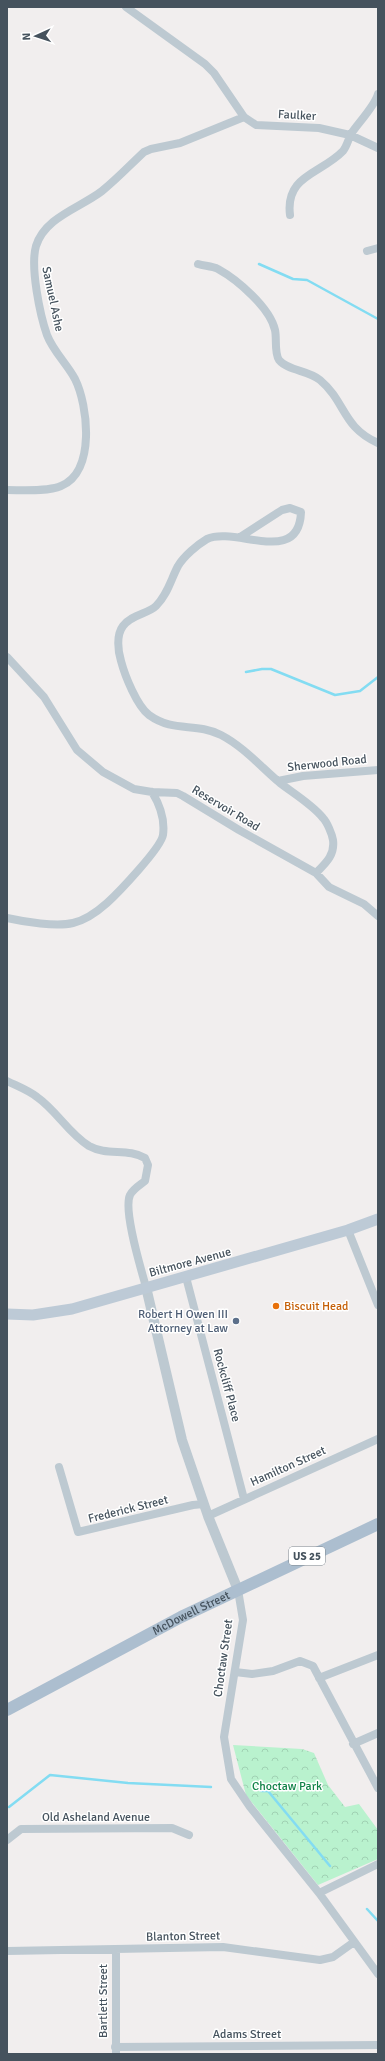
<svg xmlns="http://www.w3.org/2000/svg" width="385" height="2061" viewBox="0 0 385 2061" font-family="Signika,sans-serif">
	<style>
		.park { fill: url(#park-crowns) }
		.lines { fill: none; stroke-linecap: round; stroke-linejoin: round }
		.stream { stroke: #83dcf2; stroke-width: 2.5 }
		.minor { stroke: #bdc9d1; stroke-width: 8 }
		.tertiary { stroke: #bdc9d1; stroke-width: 10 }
		.secondary { stroke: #bdcad6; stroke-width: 11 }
		.primary { stroke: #acbecf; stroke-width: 12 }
		.food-dot { fill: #e8710a; stroke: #fff; stroke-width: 1.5 }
		.service-dot { fill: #5c6f8a; stroke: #fff; stroke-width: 1.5 }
		.labels { text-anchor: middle; stroke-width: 3; stroke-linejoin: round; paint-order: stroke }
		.shield { fill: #fff; stroke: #7d868e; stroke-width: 1 }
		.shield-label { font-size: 11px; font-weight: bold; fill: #45525d }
		.street-label { font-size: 12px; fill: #45525d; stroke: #fff }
		.food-label { font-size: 12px; fill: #c56008; stroke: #fff; text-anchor: start }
		.service-label { font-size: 12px; fill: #4e5e75; stroke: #fff; text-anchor: end }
		.park-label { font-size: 12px; fill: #118348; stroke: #fff }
	</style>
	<defs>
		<pattern id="park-crowns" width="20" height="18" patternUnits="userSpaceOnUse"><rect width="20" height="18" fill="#b9f2ce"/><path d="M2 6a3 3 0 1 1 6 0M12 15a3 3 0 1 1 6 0" fill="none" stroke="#a0d1b3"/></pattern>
	</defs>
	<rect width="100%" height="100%" fill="#f1eeee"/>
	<path class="park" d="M 233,1745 L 302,1749 L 314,1753 L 328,1785 L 345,1807 L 359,1804 L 378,1830 L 378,1859 L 318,1885 L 246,1795 Z"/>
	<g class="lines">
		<path class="stream" d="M 259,264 L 293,279 L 307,280 L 378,319
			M 246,672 L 262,669 L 271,669 L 335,695 L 360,691 L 378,677
			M 261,1791 L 268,1791 L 330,1866
			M 9,1807 L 50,1775 L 128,1783 L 211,1787
			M 367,1909 L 378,1921"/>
		<path class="minor" d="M 126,7 L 205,64 L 214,73 L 244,117 L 256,125 L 319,128 L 350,135 L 378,148
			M 290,215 C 285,175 321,174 343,151 C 347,146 348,140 351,134 C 358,123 375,106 378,94
			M 367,251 L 378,248
			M 198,264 C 204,266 212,266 218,269 C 238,280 270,308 275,330 C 277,339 274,352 279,360 C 288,371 308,370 320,380 C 346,402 342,427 378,443
			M 7,490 C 22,490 48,492 61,486 C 96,472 88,405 75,379 C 67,364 53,351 47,335 C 40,315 30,267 36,246 C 45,217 80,208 102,191 C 117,179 130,165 144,152 L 151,149 L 180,143 L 244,117
			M 240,537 L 282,510 L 290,508 L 301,512 C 299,567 236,526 207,539 C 197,545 184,556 178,566 C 171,579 168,594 156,606 C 148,614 132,614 123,626 C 116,635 118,651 121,661 C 125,676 137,706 149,715 C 174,733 195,722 221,735 C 244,747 261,767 280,783 C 293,793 313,805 323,818 C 327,822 332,834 333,840 C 335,855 326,863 316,873
			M 7,657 L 44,697 L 77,750 L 103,772 L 134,789 L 152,792 L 177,793 L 183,796 L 239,830 L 316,873 L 329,887 L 364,904 L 378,916
			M 278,781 L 303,776 L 378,770
			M 7,918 C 25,922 56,927 73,923 C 86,920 98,911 107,903 C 118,893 161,848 163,835 C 165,820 160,805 152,792
			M 7,1081 C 17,1086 28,1090 37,1097 C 57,1111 68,1133 89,1146 C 107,1156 128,1148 145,1158 L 148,1165 L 145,1181 C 140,1185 133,1189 130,1195 C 123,1210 141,1269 146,1287
			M 348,1230 L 378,1305
			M 186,1277 L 244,1499
			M 59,1467 L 78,1532 L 193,1505 L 204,1504
			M 208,1516 L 378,1439
			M 238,1590 L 243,1620 L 224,1737 L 231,1779 L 250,1807 L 319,1893 L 378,1974
			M 235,1672 L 252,1674 L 273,1671 L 300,1661 L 313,1666 L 378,1788
			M 319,1678 L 378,1655
			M 353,1744 L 378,1733
			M 7,1840 L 21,1829 L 172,1828 L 189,1835
			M 319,1893 L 378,1864
			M 116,1949 L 116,2054
			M 7,1951 L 223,1947 L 320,1960 L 333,1957 L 354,1942
			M 115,2047 L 378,2045"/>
		<path class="tertiary" d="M 146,1287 L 182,1440 L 208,1516 L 238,1590"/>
		<path class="secondary" d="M 7,1314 L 33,1315 L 72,1309 L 348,1230 L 378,1219"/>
		<path class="primary" id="s1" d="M 7,1710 L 181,1617 L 378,1524"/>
	</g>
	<circle class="food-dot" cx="276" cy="1306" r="4"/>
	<circle class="service-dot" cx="236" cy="1321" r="4"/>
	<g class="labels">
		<rect class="shield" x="289" y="1547" width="36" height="18" rx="3"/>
		<g class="shield-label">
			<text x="307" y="1560">US 25</text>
		</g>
		<g class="street-label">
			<text transform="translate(297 115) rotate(3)" y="4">Faulker</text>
			<text transform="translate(53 299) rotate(78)" y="4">Samuel Ashe</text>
			<text transform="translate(327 763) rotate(-6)" y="4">Sherwood Road</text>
			<text transform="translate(226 808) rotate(31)" y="4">Reservoir Road</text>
			<text transform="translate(190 1262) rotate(-15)" y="4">Biltmore Avenue</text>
			<text transform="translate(227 1385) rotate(75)" y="4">Rockcliff Place</text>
			<text transform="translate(288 1466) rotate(-24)" y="4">Hamilton Street</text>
			<text transform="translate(128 1509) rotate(-14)" y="4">Frederick Street</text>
			<text dy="4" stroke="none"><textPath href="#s1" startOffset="208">McDowell Street</textPath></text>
			<text transform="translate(223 1658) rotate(-82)" y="4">Choctaw Street</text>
			<text x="96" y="1821">Old Asheland Avenue</text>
			<text transform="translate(183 1936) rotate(-1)" y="4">Blanton Street</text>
			<text transform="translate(103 2001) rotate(-90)" y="4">Bartlett Street</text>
			<text x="247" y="2038">Adams Street</text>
		</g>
		<g class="food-label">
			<text x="284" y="1310">Biscuit Head</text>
		</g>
		<g class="service-label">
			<text x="228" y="1318">Robert H Owen III<tspan x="228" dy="14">Attorney at Law</tspan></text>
		</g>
		<g class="park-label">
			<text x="287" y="1790">Choctaw Park</text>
		</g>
	</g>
	<rect width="385" height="2061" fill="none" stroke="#45525d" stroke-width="16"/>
	<g transform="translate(36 36) rotate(267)" stroke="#ffffff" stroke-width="3" paint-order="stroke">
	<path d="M0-3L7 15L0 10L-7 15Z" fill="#45525d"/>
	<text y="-6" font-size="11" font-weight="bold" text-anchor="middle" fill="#45525d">N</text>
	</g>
</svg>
